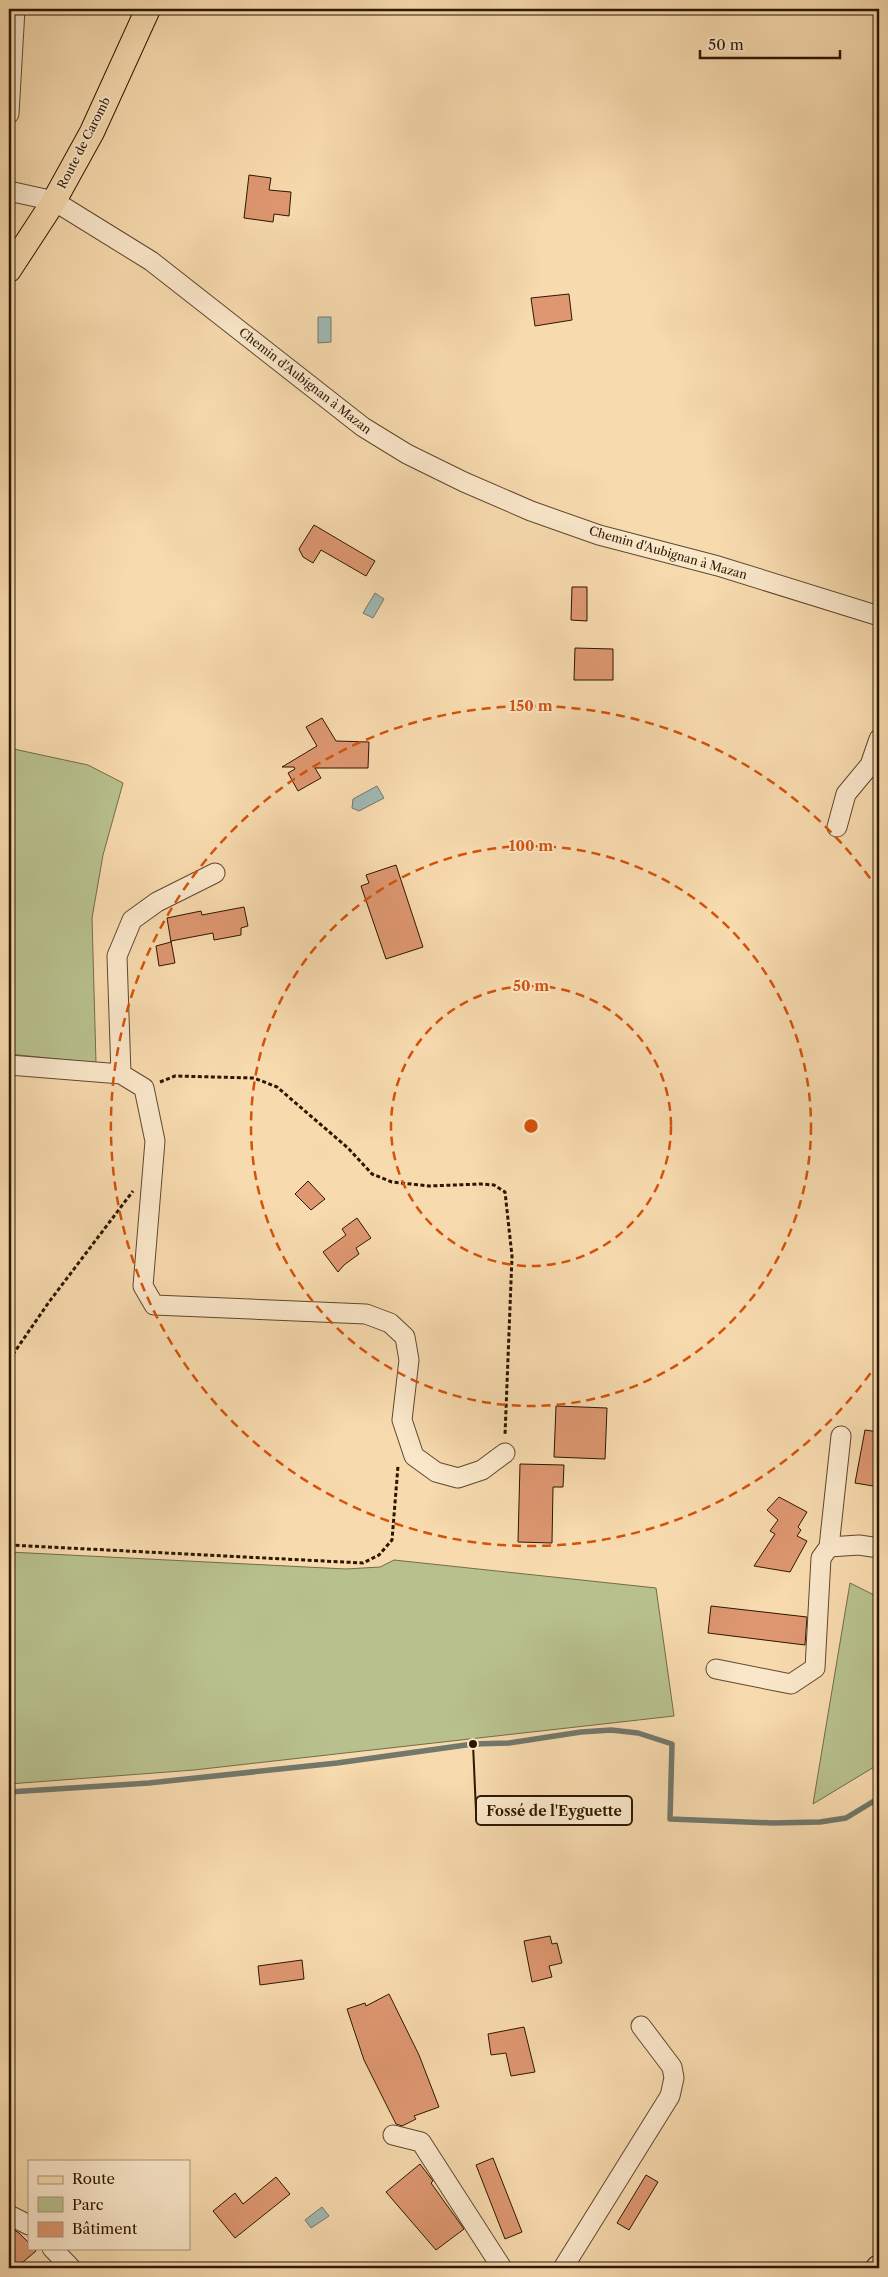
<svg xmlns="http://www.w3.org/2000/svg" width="888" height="2277" viewBox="0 0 888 2277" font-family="'Libre Caslon Text',serif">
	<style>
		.green { fill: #b8c18e; stroke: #726c47 }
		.water { fill: #a0b8b3; stroke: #72786b }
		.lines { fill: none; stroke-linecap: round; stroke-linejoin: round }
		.stream { stroke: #72786b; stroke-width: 5.5 }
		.building { fill: #de9771; stroke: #2d1700 }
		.minor-casing { stroke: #60482c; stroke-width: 21 }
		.major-casing { stroke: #2d1700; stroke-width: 26 }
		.path { stroke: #2d1700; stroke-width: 3; stroke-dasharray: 4 2.5; stroke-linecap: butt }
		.minor { stroke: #fae7ca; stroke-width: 19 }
		.major { stroke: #f7daae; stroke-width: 24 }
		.ring { fill: none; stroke: #d5520b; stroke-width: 2.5; stroke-dasharray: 9 6 }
		.labels { text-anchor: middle; stroke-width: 4; stroke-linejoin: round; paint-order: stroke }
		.street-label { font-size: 12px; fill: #2d1700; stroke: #fae7ca }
		.centre { fill: #d5520b; stroke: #fae7ca; stroke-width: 2.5 }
		.ring-label { font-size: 15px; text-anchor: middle; font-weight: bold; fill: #d5520b; stroke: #fae7ca; stroke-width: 4; stroke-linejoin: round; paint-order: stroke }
		.leader { fill: none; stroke: #2d1700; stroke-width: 2 }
		.callout-dot { fill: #2d1700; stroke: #fae7ca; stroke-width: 2 }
		.callout { fill: #fae7ca; stroke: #2d1700; stroke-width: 2 }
		.callout-label { font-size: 14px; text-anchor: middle; font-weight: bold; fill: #2d1700 }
	</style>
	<rect width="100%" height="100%" fill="#f7daae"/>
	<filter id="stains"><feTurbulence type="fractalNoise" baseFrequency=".004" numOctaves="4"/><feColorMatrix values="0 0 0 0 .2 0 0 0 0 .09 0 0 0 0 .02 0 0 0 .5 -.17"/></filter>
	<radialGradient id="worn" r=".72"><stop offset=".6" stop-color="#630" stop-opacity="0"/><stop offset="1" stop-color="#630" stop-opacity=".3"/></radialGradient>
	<path class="green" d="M 9,748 L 88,765 L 123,783 L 103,855 L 92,918 L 96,1063 L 9,1054 Z
		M 9,1552 L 346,1569 L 380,1567 L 394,1560 L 656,1588 L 674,1716 L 194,1770 L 9,1784 Z
		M 850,1583 L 876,1596 L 879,1594 L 879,1764 L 813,1804 Z"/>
	<path class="water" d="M 318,317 L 331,317 L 331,342 L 318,343 Z
		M 375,593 L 384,599 L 373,618 L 363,613 Z
		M 377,786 L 384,798 L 359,811 L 352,808 L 353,799 Z
		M 322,2207 L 329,2216 L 311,2228 L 305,2220 Z"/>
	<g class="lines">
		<path class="stream" d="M 9,1792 L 149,1783 L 337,1763 L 473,1744 L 509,1743 L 581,1732 L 611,1730 L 638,1733 L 672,1744 L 670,1819 L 772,1823 L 820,1822 L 846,1818 L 879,1798"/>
	</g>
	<path class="building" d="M 249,175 L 271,178 L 269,190 L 291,192 L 289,216 L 274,214 L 273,222 L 244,218 Z
		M 569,294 L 572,320 L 535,326 L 531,298 Z
		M 314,525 L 375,561 L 366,576 L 321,550 L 313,563 L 303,557 L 299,549 Z
		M 572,587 L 587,587 L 587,621 L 571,620 Z
		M 575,648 L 613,649 L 613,680 L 574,680 Z
		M 322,718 L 336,741 L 369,742 L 368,768 L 315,768 L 321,778 L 298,791 L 288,773 L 295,769 L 294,767 L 282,767 L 317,746 L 306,727 Z
		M 396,865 L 423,947 L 386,959 L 361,886 L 369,883 L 366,875 Z
		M 244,907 L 248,926 L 241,928 L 241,935 L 214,940 L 213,933 L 171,941 L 175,963 L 159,966 L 156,946 L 171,942 L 167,918 L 201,911 L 202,915 Z
		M 308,1181 L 325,1199 L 311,1210 L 295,1194 Z
		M 357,1218 L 371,1238 L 356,1248 L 359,1254 L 344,1265 L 338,1272 L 323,1252 L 346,1235 L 342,1229 Z
		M 556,1406 L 607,1408 L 605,1459 L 554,1457 Z
		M 865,1430 L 879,1432 L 879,1487 L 855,1483 Z
		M 520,1464 L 564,1465 L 563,1487 L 553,1487 L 552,1543 L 518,1542 Z
		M 779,1497 L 807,1512 L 798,1527 L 801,1530 L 797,1536 L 807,1541 L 790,1572 L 754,1566 L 775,1534 L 770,1531 L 778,1520 L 767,1510 Z
		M 711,1606 L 807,1617 L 805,1645 L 708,1633 Z
		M 550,1936 L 552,1944 L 557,1943 L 562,1963 L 549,1966 L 552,1977 L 532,1982 L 524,1941 Z
		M 302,1960 L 304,1979 L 260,1985 L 258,1966 Z
		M 389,1994 L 419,2055 L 439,2107 L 414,2116 L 416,2119 L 402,2126 L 396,2124 L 364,2060 L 347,2009 L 365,2003 L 366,2006 Z
		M 524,2027 L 535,2072 L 511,2076 L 506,2053 L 491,2055 L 488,2034 Z
		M 493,2158 L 522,2232 L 505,2239 L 476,2165 Z
		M 420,2164 L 433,2181 L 431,2183 L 464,2229 L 436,2250 L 386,2192 Z
		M 646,2175 L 658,2182 L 629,2230 L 617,2223 Z
		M 276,2177 L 290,2194 L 235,2238 L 213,2211 L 235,2193 L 243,2204 Z
		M 9,2227 L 19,2233 L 29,2243 L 29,2248 L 33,2248 L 36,2251 L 16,2268 L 9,2268 Z"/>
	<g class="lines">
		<defs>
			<path id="minor" d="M 9,114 L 15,9
				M 9,191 L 54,201 L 151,261 L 363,427 L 407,454 L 464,482 L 531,511 L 599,535 L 718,566 L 879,616
				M 837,827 L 846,794 L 870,765 L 879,739
				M 9,1065 L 121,1074 L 144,1088 L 155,1141 L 143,1286 L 154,1305 L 366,1314 L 390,1323 L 405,1337 L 409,1360 L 402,1420 L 414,1456 L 436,1472 L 458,1478 L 482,1470 L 505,1453
				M 121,1074 L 117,956 L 132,920 L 157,902 L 215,873
				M 829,1547 L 841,1436
				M 716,1669 L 791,1684 L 815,1668 L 821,1558 L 829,1547 L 859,1545 L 879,1548
				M 393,2135 L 421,2142 L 502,2268
				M 9,2215 L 29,2225
				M 52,2248 L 71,2268
				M 563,2268 L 670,2096 L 674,2078 L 672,2067 L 641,2026"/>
			<path id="major" d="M 9,270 L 54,201 L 92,132 L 148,9
				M 878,2268 L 879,2267"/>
		</defs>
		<use href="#minor" class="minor-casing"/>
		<use href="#major" class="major-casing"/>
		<path class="path" d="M 160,1082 L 175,1076 L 254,1078 L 277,1087 L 348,1148 L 372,1174 L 392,1182 L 429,1186 L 481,1184 L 494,1185 L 505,1192 L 512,1256 L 505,1435
			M 9,1360 L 49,1302 L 133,1191
			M 9,1545 L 363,1563 L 379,1555 L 392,1540 L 398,1466"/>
		<use href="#minor" class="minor"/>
		<use href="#major" class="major"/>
	</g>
	<g class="ring">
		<circle cx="531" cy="1126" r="140"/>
		<circle cx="531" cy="1126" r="280"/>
		<path d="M879 1361A420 420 0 1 1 879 891"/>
	</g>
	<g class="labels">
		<g class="street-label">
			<text transform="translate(84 143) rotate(-63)" y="4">Route de Caromb</text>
			<text transform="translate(305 381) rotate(38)" y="4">Chemin d'Aubignan à Mazan</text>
			<text transform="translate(668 553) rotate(16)" y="4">Chemin d'Aubignan à Mazan</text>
		</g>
	</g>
	<circle cx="531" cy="1126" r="8" class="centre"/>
	<g class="ring-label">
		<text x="531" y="711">150 m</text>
		<text x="531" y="851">100 m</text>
		<text x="531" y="991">50 m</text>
	</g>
	<path class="leader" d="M473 1744L476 1811"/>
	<circle class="callout-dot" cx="473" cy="1744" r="5"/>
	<rect class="callout" x="476" y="1796" width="156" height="29" rx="5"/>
	<g class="callout-label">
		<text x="554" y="1816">Fossé de l'Eyguette</text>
	</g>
	<rect width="888" height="2277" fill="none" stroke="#f7daae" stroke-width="30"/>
	<rect x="10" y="10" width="868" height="2257" fill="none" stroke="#2d1700" stroke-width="2.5"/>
	<rect x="15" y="15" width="858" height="2247" fill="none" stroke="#2d1700"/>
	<rect x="28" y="2160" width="162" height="90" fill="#fae7ca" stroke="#a89479"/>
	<rect x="38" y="2176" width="25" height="8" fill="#f7daae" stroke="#a89479"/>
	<text x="72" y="2184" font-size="15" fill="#2d1700">Route</text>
	<rect x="38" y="2197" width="25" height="15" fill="#b8c18e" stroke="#a89479"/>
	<text x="72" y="2210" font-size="15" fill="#2d1700">Parc</text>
	<rect x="38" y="2222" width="25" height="15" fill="#de9771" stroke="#a89479"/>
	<text x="72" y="2234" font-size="15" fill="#2d1700">Bâtiment</text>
	<path d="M700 50v8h140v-8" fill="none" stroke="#2d1700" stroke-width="2.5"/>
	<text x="708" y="50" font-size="15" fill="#2d1700" stroke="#fae7ca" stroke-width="4" paint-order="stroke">50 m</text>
	<rect width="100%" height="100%" filter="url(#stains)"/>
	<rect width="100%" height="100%" fill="url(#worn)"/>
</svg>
